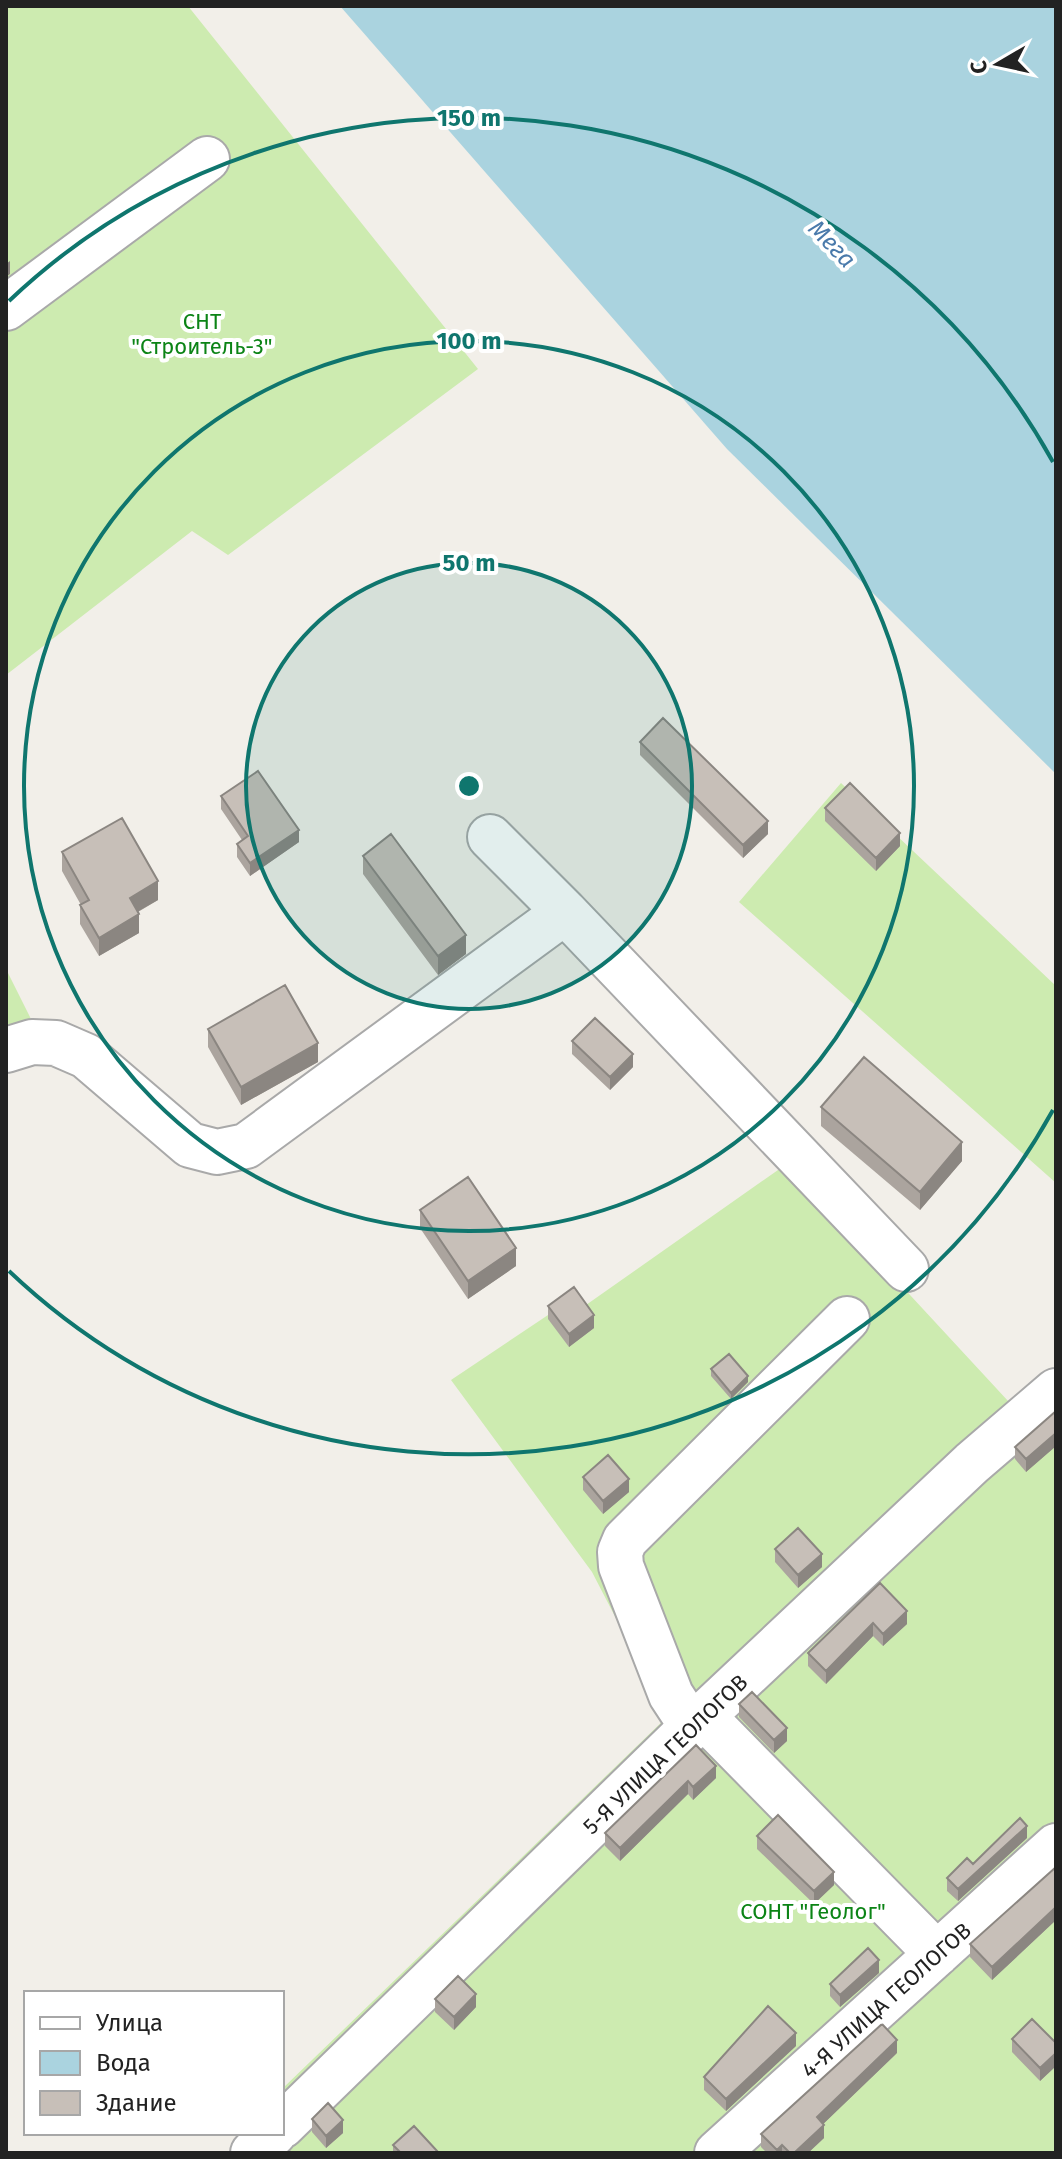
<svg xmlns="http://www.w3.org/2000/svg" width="1062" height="2159" viewBox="0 0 1062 2159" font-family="'Fira Sans',sans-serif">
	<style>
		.grass { fill: #cdebb0 }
		.water { fill: #aad3df }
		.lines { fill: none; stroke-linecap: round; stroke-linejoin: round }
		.minor-casing { stroke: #a9a9a9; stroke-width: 48 }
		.minor { stroke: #fff; stroke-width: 44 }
		.wall { fill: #aba49e }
		.shaded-wall { fill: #8b8681 }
		.building { fill: #c7bfb8; stroke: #8b8681; stroke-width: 2 }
		.ring { fill: none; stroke: #0f766e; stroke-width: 4 }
		.labels { text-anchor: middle; stroke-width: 8; stroke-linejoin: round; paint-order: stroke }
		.park-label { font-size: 22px; fill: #0c8416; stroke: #fff }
		.street-label { font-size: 22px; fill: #222; stroke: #fff }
		.water-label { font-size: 24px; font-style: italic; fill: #4a7aab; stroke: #fff }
		.centre { fill: #0f766e; stroke: #fff; stroke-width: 4 }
		.ring-label { font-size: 24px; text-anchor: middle; font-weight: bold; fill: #0f766e; stroke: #fff; stroke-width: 8; stroke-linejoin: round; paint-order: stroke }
	</style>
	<rect width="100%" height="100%" fill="#f2efe9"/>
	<path class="grass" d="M 6,6 L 188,6 L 478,369 L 228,555 L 192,531 L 6,675 Z
		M 841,783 L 1056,986 L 1056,1183 L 739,902 Z
		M 6,969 L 32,1021 L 6,1035 Z
		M 788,1163 L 1033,1428 L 1056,1411 L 1056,2153 L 260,2153 L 242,2133 L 282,2133 L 282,2089 L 667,1717 L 592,1572 L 451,1380 L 575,1297 L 586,1305 Z"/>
	<path class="water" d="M 340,6 L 1056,6 L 1056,774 L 727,449 Z"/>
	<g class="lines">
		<defs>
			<path id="minor" d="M 6,308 L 207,159
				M 490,837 L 565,912
				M 6,1050 L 32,1042 L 56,1043 L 86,1056 L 190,1145 L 217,1152 L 246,1146 L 565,912 L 906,1269
				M 703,1716 L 937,1954
				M 692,1727 L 671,1695 L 621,1566 L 620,1552 L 625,1540 L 847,1319
				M 282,2126 L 703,1716 L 972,1463 L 1056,1391
				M 253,2153 L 274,2133
				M 717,2153 L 1056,1846"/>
		</defs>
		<use href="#minor" class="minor-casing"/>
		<use href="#minor" class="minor"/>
	</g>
	<path class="wall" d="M 640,742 L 768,834 L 743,858 L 640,755 Z
		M 221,796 L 299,842 L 250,876 L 237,857 L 237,844 L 242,840 L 221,809 Z
		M 825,808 L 900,846 L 876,871 L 825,821 Z
		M 62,852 L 158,900 L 138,912 L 139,933 L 99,956 L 80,924 L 80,905 L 81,905 L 62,871 Z
		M 363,856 L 466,954 L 438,975 L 363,874 Z
		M 208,1029 L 318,1062 L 241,1105 L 208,1047 Z
		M 572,1041 L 633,1067 L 610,1090 L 572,1054 Z
		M 821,1107 L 962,1161 L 920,1210 L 821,1126 Z
		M 420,1210 L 516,1266 L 468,1299 L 420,1228 Z
		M 548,1306 L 594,1328 L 569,1347 L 548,1319 Z
		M 711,1369 L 748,1382 L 731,1399 L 711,1376 Z
		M 1056,1411 L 1056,1446 L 1026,1472 L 1015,1459 L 1015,1447 Z
		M 583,1477 L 629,1492 L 603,1514 L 583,1490 Z
		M 775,1549 L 822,1567 L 798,1588 L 775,1562 Z
		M 880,1583 L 907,1624 L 883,1646 L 873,1636 L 826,1684 L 808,1666 L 808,1653 Z
		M 739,1704 L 787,1741 L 774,1753 L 739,1717 Z
		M 696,1745 L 716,1778 L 693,1800 L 688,1794 L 620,1861 L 605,1846 L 605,1833 Z
		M 757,1836 L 834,1885 L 814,1904 L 757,1849 Z
		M 1027,1838 L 958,1901 L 947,1891 L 947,1878 L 973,1864 Z
		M 1056,1867 L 1056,1920 L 992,1980 L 970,1957 L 970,1944 Z
		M 879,1973 L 840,2007 L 830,1996 L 830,1984 Z
		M 435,1999 L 476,2007 L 454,2030 L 435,2012 Z
		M 1012,2039 L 1056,2043 L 1056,2066 L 1040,2081 L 1012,2052 Z
		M 796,2046 L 726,2111 L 704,2090 L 704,2077 Z
		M 897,2053 L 823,2124 L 824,2138 L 808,2153 L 767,2153 L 761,2147 L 761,2134 Z
		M 312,2119 L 343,2133 L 326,2148 L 312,2132 Z
		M 393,2145 L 438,2153 L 393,2153 Z"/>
	<path class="shaded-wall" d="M 10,261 L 10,274 L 6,277 L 6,264 Z
		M 768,821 L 768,834 L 743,858 L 743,845 Z
		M 299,830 L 299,842 L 250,876 L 250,863 Z
		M 900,833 L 900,846 L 876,871 L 876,858 Z
		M 158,881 L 158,900 L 130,916 L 130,898 Z
		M 139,914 L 139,933 L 99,956 L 99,938 Z
		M 466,935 L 466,954 L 438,975 L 438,956 Z
		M 318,1043 L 318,1062 L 241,1105 L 241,1087 Z
		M 633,1054 L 633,1067 L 610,1090 L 610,1077 Z
		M 962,1142 L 962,1161 L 920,1210 L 920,1192 Z
		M 516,1248 L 516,1266 L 468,1299 L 468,1281 Z
		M 594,1315 L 594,1328 L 569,1347 L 569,1334 Z
		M 748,1376 L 748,1382 L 731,1399 L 731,1393 Z
		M 1056,1433 L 1056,1446 L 1026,1472 L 1026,1459 Z
		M 629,1479 L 629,1492 L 603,1514 L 603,1501 Z
		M 822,1554 L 822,1567 L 798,1588 L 798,1575 Z
		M 907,1611 L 907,1624 L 883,1646 L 883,1634 Z
		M 873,1623 L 873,1636 L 826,1684 L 826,1671 Z
		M 787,1728 L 787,1741 L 774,1753 L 774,1740 Z
		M 716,1766 L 716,1778 L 693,1800 L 693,1787 Z
		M 688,1781 L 688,1794 L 620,1861 L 620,1848 Z
		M 1027,1826 L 1027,1838 L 958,1901 L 958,1889 Z
		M 834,1872 L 834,1885 L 814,1904 L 814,1891 Z
		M 1056,1907 L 1056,1920 L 992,1980 L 992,1967 Z
		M 879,1960 L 879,1973 L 840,2007 L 840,1995 Z
		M 476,1994 L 476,2007 L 454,2030 L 454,2017 Z
		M 796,2033 L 796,2046 L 726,2111 L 726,2099 Z
		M 897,2040 L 897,2053 L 817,2130 L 817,2117 Z
		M 1056,2053 L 1056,2066 L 1040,2081 L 1040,2068 Z
		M 343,2120 L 343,2133 L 326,2148 L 326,2136 Z
		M 824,2125 L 824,2138 L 808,2153 L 794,2153 Z
		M 782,2145 L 782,2153 L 777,2153 L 777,2150 Z"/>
	<path class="building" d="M 663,718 L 768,821 L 743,845 L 640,742 Z
		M 258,771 L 299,830 L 250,863 L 237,844 L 248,836 L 221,796 Z
		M 850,783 L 900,833 L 876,858 L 825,808 Z
		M 122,818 L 158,881 L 130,898 L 139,914 L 99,938 L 80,905 L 89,900 L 62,852 Z
		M 391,834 L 466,935 L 438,956 L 363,856 Z
		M 285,985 L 318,1043 L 241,1087 L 208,1029 Z
		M 595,1018 L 633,1054 L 610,1077 L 572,1041 Z
		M 864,1057 L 962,1142 L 920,1192 L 821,1107 Z
		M 468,1177 L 516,1248 L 468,1281 L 420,1210 Z
		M 574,1287 L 594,1315 L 569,1334 L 548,1306 Z
		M 729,1354 L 748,1376 L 731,1393 L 711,1369 Z
		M 1056,1411 L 1056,1433 L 1026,1459 L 1015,1447 Z
		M 608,1455 L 629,1479 L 603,1501 L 583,1477 Z
		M 798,1528 L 822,1554 L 798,1575 L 775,1549 Z
		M 880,1583 L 907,1611 L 883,1634 L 873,1623 L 826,1671 L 808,1653 Z
		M 752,1692 L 787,1728 L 774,1740 L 739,1704 Z
		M 696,1745 L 716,1766 L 693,1787 L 688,1781 L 620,1848 L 605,1833 Z
		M 778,1815 L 834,1872 L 814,1891 L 757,1836 Z
		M 1020,1818 L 1027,1826 L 958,1889 L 947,1878 L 967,1858 L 973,1864 Z
		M 1056,1867 L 1056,1907 L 992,1967 L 970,1944 Z
		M 868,1948 L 879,1960 L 840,1995 L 830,1984 Z
		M 458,1976 L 476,1994 L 454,2017 L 435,1999 Z
		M 768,2006 L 796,2033 L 726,2099 L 704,2077 Z
		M 1032,2019 L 1056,2043 L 1056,2053 L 1040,2068 L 1012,2039 Z
		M 882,2024 L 897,2040 L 817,2117 L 824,2125 L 794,2153 L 790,2153 L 782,2145 L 777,2150 L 761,2134 Z
		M 328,2103 L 343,2120 L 326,2136 L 312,2119 Z
		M 414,2126 L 438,2152 L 437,2153 L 401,2153 L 393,2145 Z"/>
	<circle cx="469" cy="786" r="223" fill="#0f766e" fill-opacity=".12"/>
	<g class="ring">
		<circle cx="469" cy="786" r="223"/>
		<circle cx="469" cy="786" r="445"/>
		<path d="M1053 1110A668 668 0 0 1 9 1271M9 301A668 668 0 0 1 1053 462"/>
	</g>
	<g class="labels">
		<g class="park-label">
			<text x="202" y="329">СНТ<tspan x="202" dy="25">"Строитель-3"</tspan></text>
			<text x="813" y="1919">СОНТ "Геолог"</text>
		</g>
		<g class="street-label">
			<text transform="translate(665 1754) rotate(-44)" y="8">5-Я УЛИЦА ГЕОЛОГОВ</text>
			<text transform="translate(886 2000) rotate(-42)" y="8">4-Я УЛИЦА ГЕОЛОГОВ</text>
		</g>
		<g class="water-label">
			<text transform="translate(832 244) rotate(46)" y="8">Мега</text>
		</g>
	</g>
	<circle cx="469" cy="786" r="12" class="centre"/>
	<g class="ring-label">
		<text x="469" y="126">150 m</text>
		<text x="469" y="349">100 m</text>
		<text x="469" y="571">50 m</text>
	</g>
	<rect width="1062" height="2159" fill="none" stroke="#222222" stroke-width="16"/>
	<rect x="24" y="1991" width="260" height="144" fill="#ffffff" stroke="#a7a7a7" stroke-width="2"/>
	<rect x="40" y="2017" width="40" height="12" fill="#ffffff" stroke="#a7a7a7" stroke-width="2"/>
	<text x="96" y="2031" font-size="24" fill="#222222">Улица</text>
	<rect x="40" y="2051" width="40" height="24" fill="#aad3df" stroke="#a7a7a7" stroke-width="2"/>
	<text x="96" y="2071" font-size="24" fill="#222222">Вода</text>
	<rect x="40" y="2091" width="40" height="24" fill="#c7bfb8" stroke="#a7a7a7" stroke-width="2"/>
	<text x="96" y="2111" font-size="24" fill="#222222">Здание</text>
	<g transform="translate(998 64) rotate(261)" stroke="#ffffff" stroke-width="6" paint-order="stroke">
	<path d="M0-6L14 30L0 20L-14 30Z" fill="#222222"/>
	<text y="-12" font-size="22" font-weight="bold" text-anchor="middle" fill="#222222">С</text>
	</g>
</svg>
